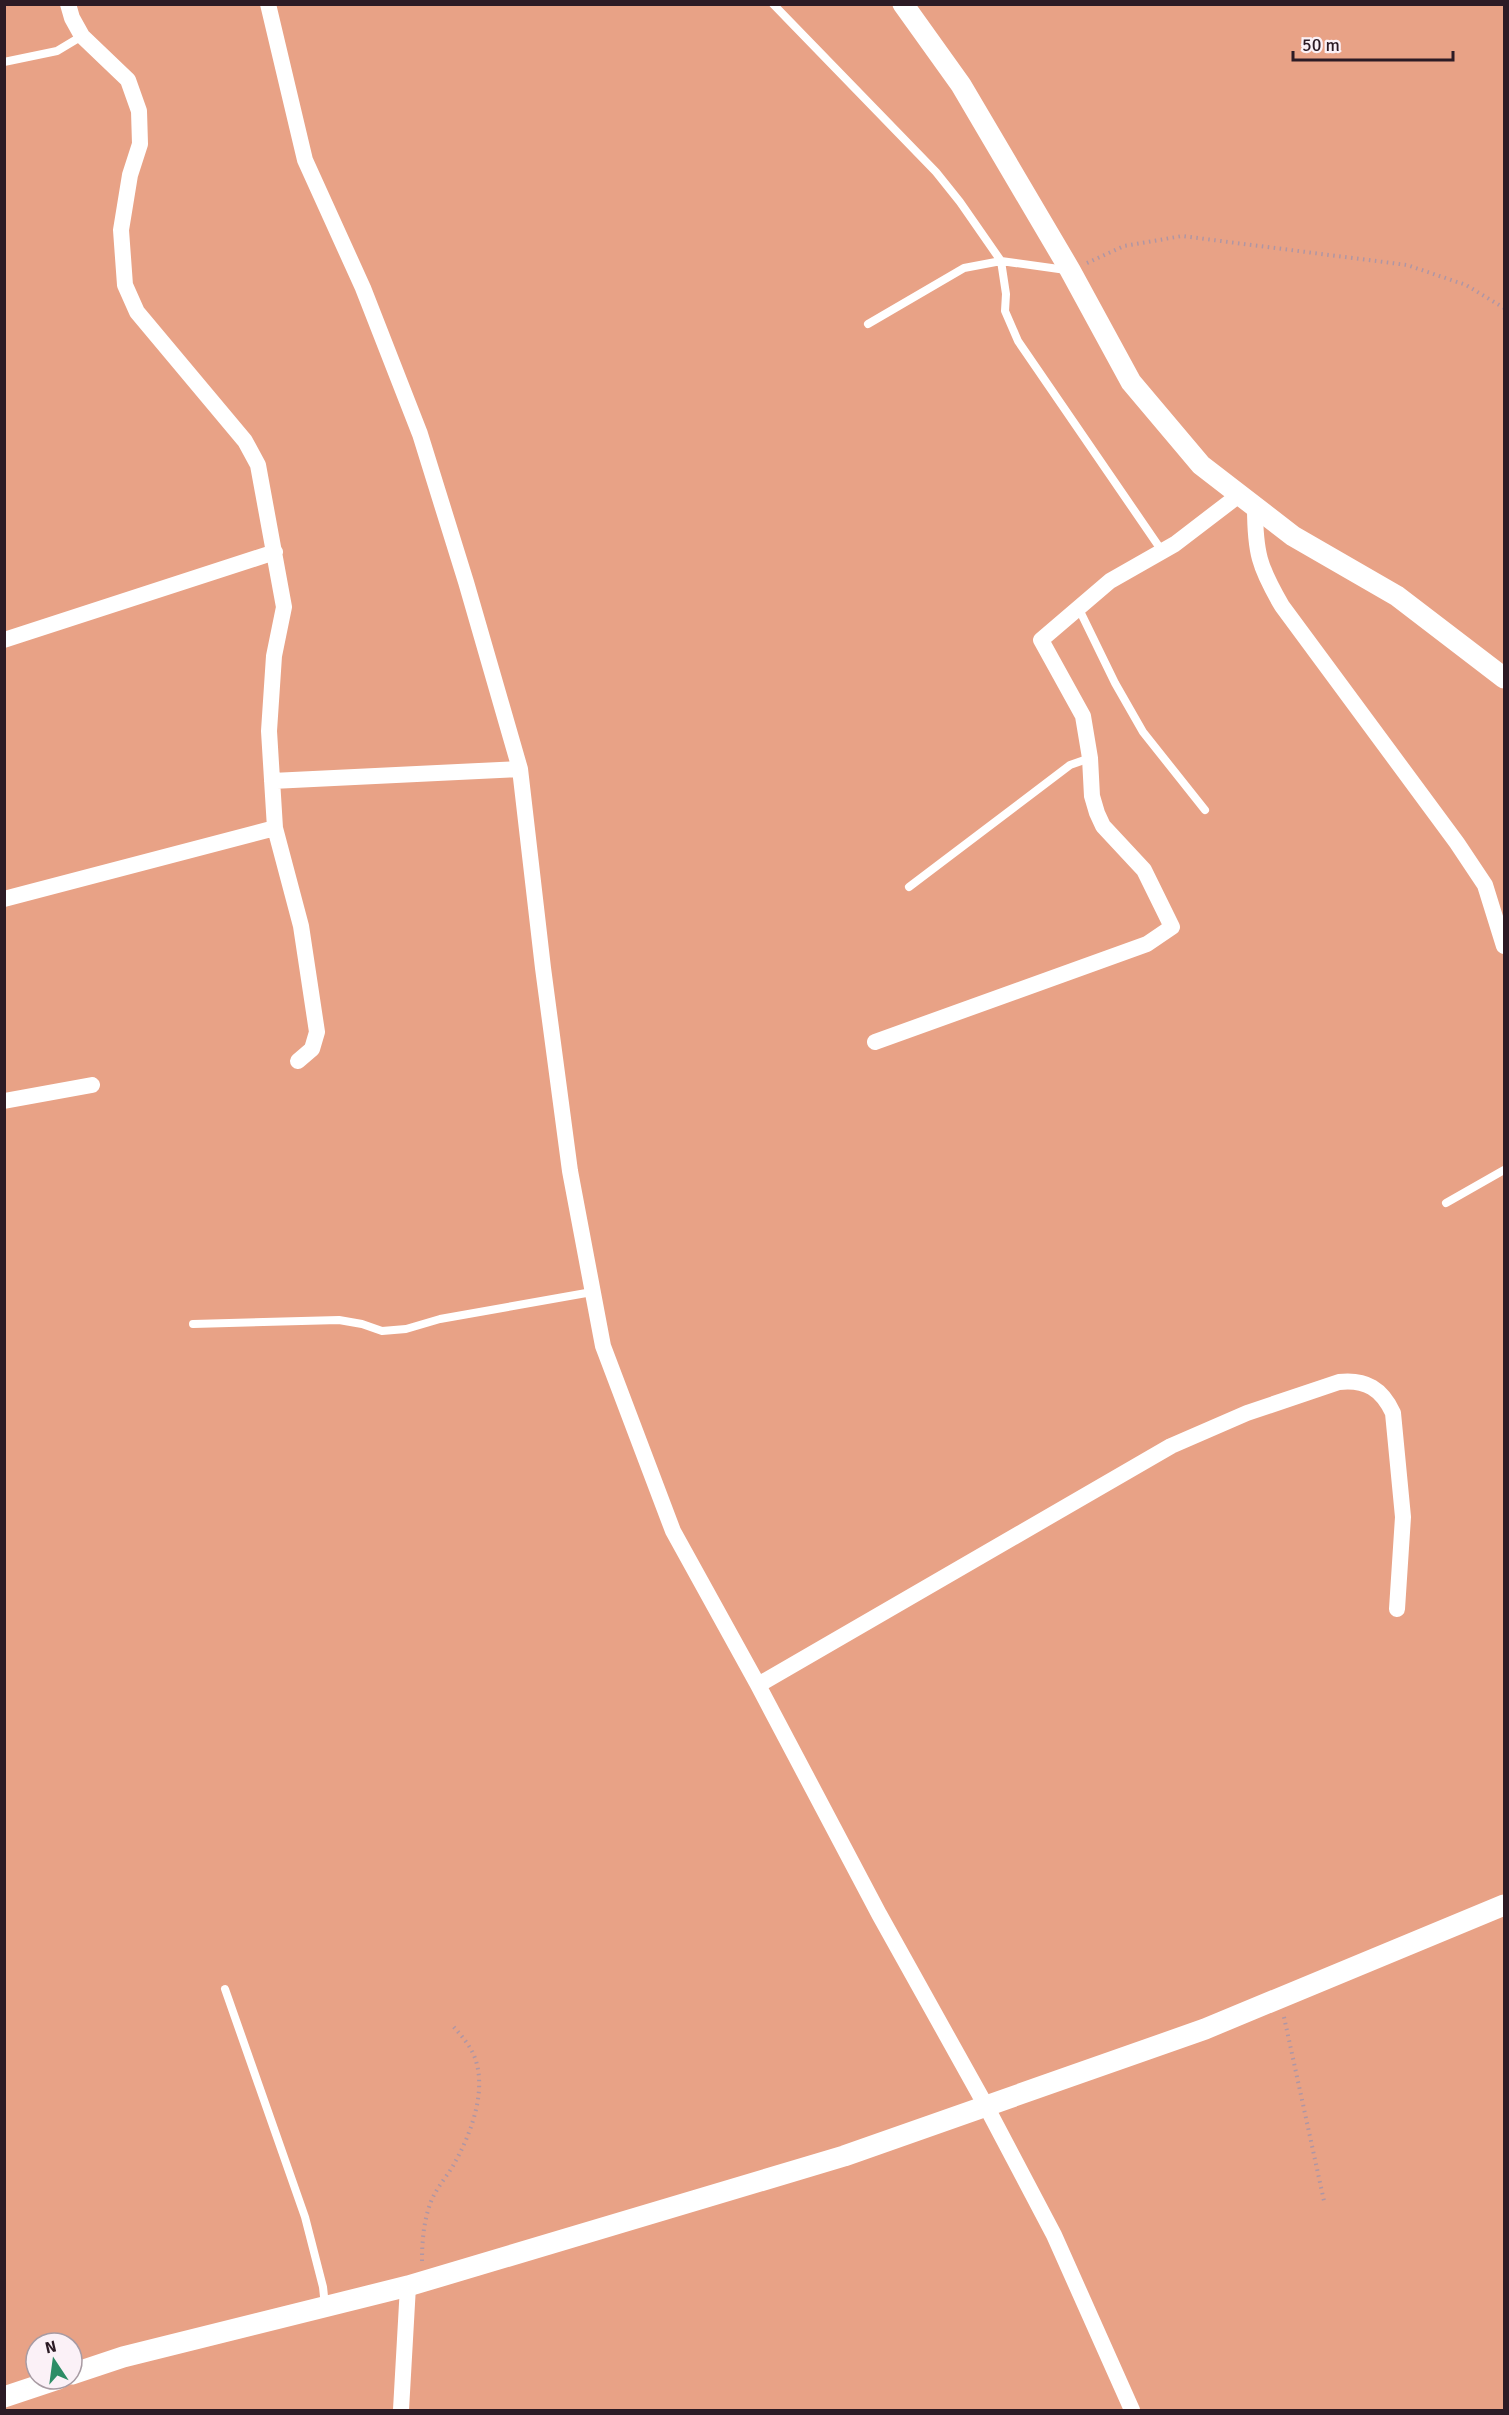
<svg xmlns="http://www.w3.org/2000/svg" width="1509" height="2415" viewBox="0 0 1509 2415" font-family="Signika,sans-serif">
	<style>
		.green { fill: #e8a286; fill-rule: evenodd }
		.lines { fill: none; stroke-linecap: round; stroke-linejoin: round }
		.path { stroke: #af96a4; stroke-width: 4; stroke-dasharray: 1.5 4.5; stroke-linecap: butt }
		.service { stroke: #fff; stroke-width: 8 }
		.minor { stroke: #fff; stroke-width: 16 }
		.tertiary { stroke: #fff; stroke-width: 21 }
	</style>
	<rect width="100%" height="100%" fill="#fbddee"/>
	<path class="green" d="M 5,5 L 1504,5 L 1504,2410 L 5,2410 ZM 36,2343 L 72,2343 L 72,2379 L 36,2379 Z"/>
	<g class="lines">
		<path class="path" d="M 1087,263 L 1124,246 L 1182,236 L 1407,265 L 1466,285 L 1504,308
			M 1284,2017 L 1324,2201
			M 422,2261 C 422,2240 424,2218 432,2199 C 438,2186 448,2175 454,2164 C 471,2134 487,2091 475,2058 C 470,2045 461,2035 452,2025"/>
		<path class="service" d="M 773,4 L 936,172 L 960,202 L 1001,261 L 1006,294 L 1005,311 L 1018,341 L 1162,551
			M 4,62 L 57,51 L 82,36
			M 868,324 L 964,268 L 1001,261 L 1066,270
			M 1078,607 L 1115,683 L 1143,732 L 1205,810
			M 909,887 L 1070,765 L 1090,758
			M 1446,1203 L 1504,1170
			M 193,1324 L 339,1320 L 362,1324 L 382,1331 L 406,1329 L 440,1319 L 592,1292
			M 225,1989 L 305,2217 L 323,2287 L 325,2306"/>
		<path class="minor" d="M 68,4 L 72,18 L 82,36 L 128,80 L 139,111 L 140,144 L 130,175 L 121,230 L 125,285 L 137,312 L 245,441 L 258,465 L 284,607 L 274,656 L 269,731 L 275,828 L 301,926 L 317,1032 L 312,1049 L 298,1061
			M 268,4 L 305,160 L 363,288 L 420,434 L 466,582 L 520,769 L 543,968 L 570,1171 L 603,1346 L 673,1531 L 758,1685 L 879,1914 L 986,2106 L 1054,2235 L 1132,2410
			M 1255,507 C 1255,552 1259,567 1282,606 L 1457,843 L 1485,885 L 1504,946
			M 4,640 L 275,552
			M 272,781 L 520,769
			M 4,899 L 275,828
			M 875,1042 L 1147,944 L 1172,927 L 1144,870 L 1103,826 L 1097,813 L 1092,796 L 1090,758 L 1083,716 L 1041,640 L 1110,581 L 1175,544 L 1239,495
			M 4,1101 L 92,1085
			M 758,1685 L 1171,1446 L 1247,1413 L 1339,1382 C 1366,1379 1382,1389 1393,1413 L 1403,1517 L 1397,1609
			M 401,2410 L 408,2286"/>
		<path class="tertiary" d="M 903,4 L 961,85 L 1070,270 L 1131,382 L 1201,465 L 1293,536 L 1397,596 L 1504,678
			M 72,2374 L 123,2357 L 408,2286 L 844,2156 L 1205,2029 L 1504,1905
			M 4,2397 L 58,2379"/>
	</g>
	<rect width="1509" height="2415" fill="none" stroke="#2c1b25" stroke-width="12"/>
	<g transform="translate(54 2361) rotate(347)"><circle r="28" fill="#fbf1f7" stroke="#a89ba3" stroke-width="1.5"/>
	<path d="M0-4.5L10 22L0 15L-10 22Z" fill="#2d8d66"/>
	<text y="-9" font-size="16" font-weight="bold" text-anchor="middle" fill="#2c1b25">N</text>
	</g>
	<path d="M1293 51v9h160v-9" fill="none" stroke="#2c1b25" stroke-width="3"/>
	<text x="1302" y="51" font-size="18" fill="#2c1b25" stroke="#fbf1f7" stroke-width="4.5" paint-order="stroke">50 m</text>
</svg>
